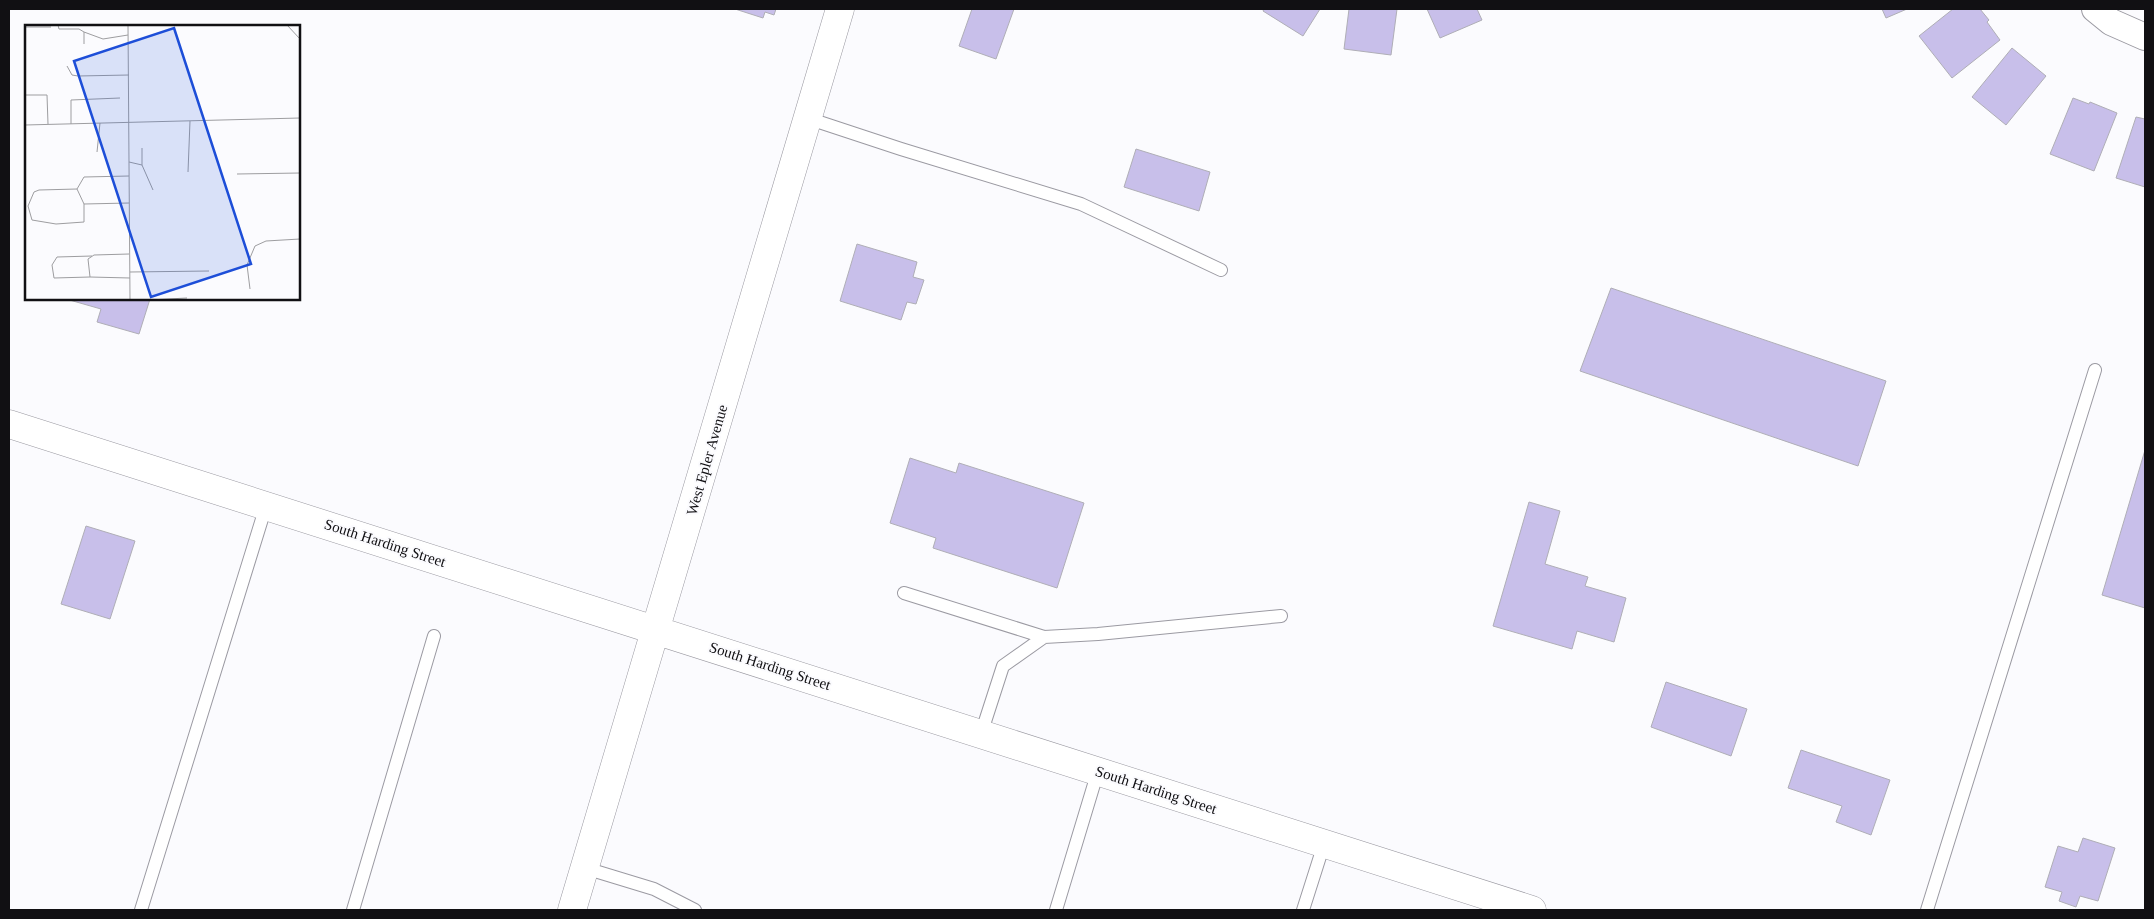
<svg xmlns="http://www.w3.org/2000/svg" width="2154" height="919" viewBox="0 0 2154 919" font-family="'Times New Roman',serif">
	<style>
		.building { fill: #c8bfea; stroke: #afaeb6 }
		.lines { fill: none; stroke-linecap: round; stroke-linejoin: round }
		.service-casing { stroke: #9b9aa2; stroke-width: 14 }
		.minor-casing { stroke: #9b9aa2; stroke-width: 28 }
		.tertiary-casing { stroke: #9b9aa2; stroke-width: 29 }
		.service { stroke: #fff; stroke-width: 12 }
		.minor { stroke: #fff; stroke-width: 26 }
		.tertiary { stroke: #fff; stroke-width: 28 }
		.labels { text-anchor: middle; stroke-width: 4; stroke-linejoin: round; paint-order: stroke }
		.street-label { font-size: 15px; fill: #111013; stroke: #fbfbfe }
		.inset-road { fill: none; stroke: #9d9da0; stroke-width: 1 }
		.view { fill: #1d4ed8; fill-opacity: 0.15; stroke: #1d4ed8; stroke-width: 2.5 }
		.inset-edge { fill: none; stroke: #111013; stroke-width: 2.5 }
	</style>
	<rect width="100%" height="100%" fill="#fbfbfe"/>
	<path class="building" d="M 735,9 L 776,9 L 774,15 L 765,12 L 763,18 Z
		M 972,9 L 1014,9 L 996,59 L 959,46 Z
		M 1264,9 L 1320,9 L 1303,36 L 1263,11 Z
		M 1349,9 L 1397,9 L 1391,55 L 1344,49 Z
		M 1427,9 L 1477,9 L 1482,20 L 1440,38 Z
		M 1882,9 L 1907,9 L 1886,18 Z
		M 1953,9 L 1980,9 L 1989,20 L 1987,22 L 2000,40 L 1952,78 L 1919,36 Z
		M 2012,48 L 2046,76 L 2006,125 L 1972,97 Z
		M 2073,98 L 2089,104 L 2090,102 L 2117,113 L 2094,171 L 2050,154 Z
		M 2136,117 L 2145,119 L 2145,187 L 2116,178 Z
		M 1136,149 L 1210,172 L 1199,211 L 1124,187 Z
		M 857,244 L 917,262 L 913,277 L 924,280 L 916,304 L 907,302 L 901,320 L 840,301 Z
		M 1611,288 L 1886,381 L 1858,466 L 1580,371 Z
		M 66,299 L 150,299 L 139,334 L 97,322 L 101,309 Z
		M 2145,450 L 2145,608 L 2102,595 Z
		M 910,458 L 956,473 L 959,463 L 1084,503 L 1057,588 L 933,548 L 936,538 L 890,523 Z
		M 1529,502 L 1560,511 L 1545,564 L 1588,577 L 1585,586 L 1626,598 L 1614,642 L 1577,631 L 1572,649 L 1493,626 Z
		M 86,526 L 135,541 L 110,619 L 61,604 Z
		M 1666,682 L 1747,709 L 1731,756 L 1651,727 Z
		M 1801,750 L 1890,780 L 1871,835 L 1836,822 L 1842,806 L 1788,788 Z
		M 2083,838 L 2115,848 L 2098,901 L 2080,896 L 2076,907 L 2059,901 L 2062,892 L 2045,887 L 2058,846 L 2078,852 Z"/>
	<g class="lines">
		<defs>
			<path id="service" d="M 807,118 L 901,149 L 1081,204 L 1221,270
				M 904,593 L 1044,637
				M 981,734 L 1003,666 L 1044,637 L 1098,634 L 1281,616
				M 585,868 L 654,889 L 695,910
				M 141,910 L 266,506
				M 353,910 L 434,636
				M 1056,910 L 1098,771
				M 1303,910 L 1324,844
				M 1927,910 L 2095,370"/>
			<path id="minor" d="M 2095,9 L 2111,22 L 2145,37"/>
			<path id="tertiary" d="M 9,424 L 1532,910
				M 572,910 L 840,9"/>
		</defs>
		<use href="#service" class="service-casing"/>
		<use href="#minor" class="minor-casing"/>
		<use href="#tertiary" class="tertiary-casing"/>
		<use href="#service" class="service"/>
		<use href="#minor" class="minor"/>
		<use href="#tertiary" class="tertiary"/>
	</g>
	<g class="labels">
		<g class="street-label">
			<text transform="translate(707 460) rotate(-74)" y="5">West Epler Avenue</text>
			<text transform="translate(385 543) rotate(18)" y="5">South Harding Street</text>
			<text transform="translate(770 666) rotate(18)" y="5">South Harding Street</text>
			<text transform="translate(1156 790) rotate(18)" y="5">South Harding Street</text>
		</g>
	</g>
	<g transform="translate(25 25)">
		<rect width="275" height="275" fill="#fbfbfe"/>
		<path class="inset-road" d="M 33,0 L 34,4 L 54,4 L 59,7M 103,0 L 105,275M 262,0 L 275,14M 0,2 L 26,2M 59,19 L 59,7 L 78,14 L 103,10M 42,41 L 47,50 L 53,51 L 104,50M 0,70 L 22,70 L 23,99M 46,99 L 46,75 L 95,73M 0,100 L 275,93M 117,123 L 117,140M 72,127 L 75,98M 104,137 L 117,140 L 128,165M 163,147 L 165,96M 212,149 L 275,148M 104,151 L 59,152 L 52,164 L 14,165 L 9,167 L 3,181 L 7,195 L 31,199 L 59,197 L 59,179 L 104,178M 52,164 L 59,179M 104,229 L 69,230 L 63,234 L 65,252 L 105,253M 105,247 L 184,246M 65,252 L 29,253 L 27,240 L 32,232 L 67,231M 225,264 L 222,240 L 230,221 L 241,216 L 275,214M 124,275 L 162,273"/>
		<path class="view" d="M 149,3 L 226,239 L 126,272 L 49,36 Z"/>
		<rect width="275" height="275" class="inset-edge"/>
	</g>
	<rect width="2154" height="919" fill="none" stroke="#111013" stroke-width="20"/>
</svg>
